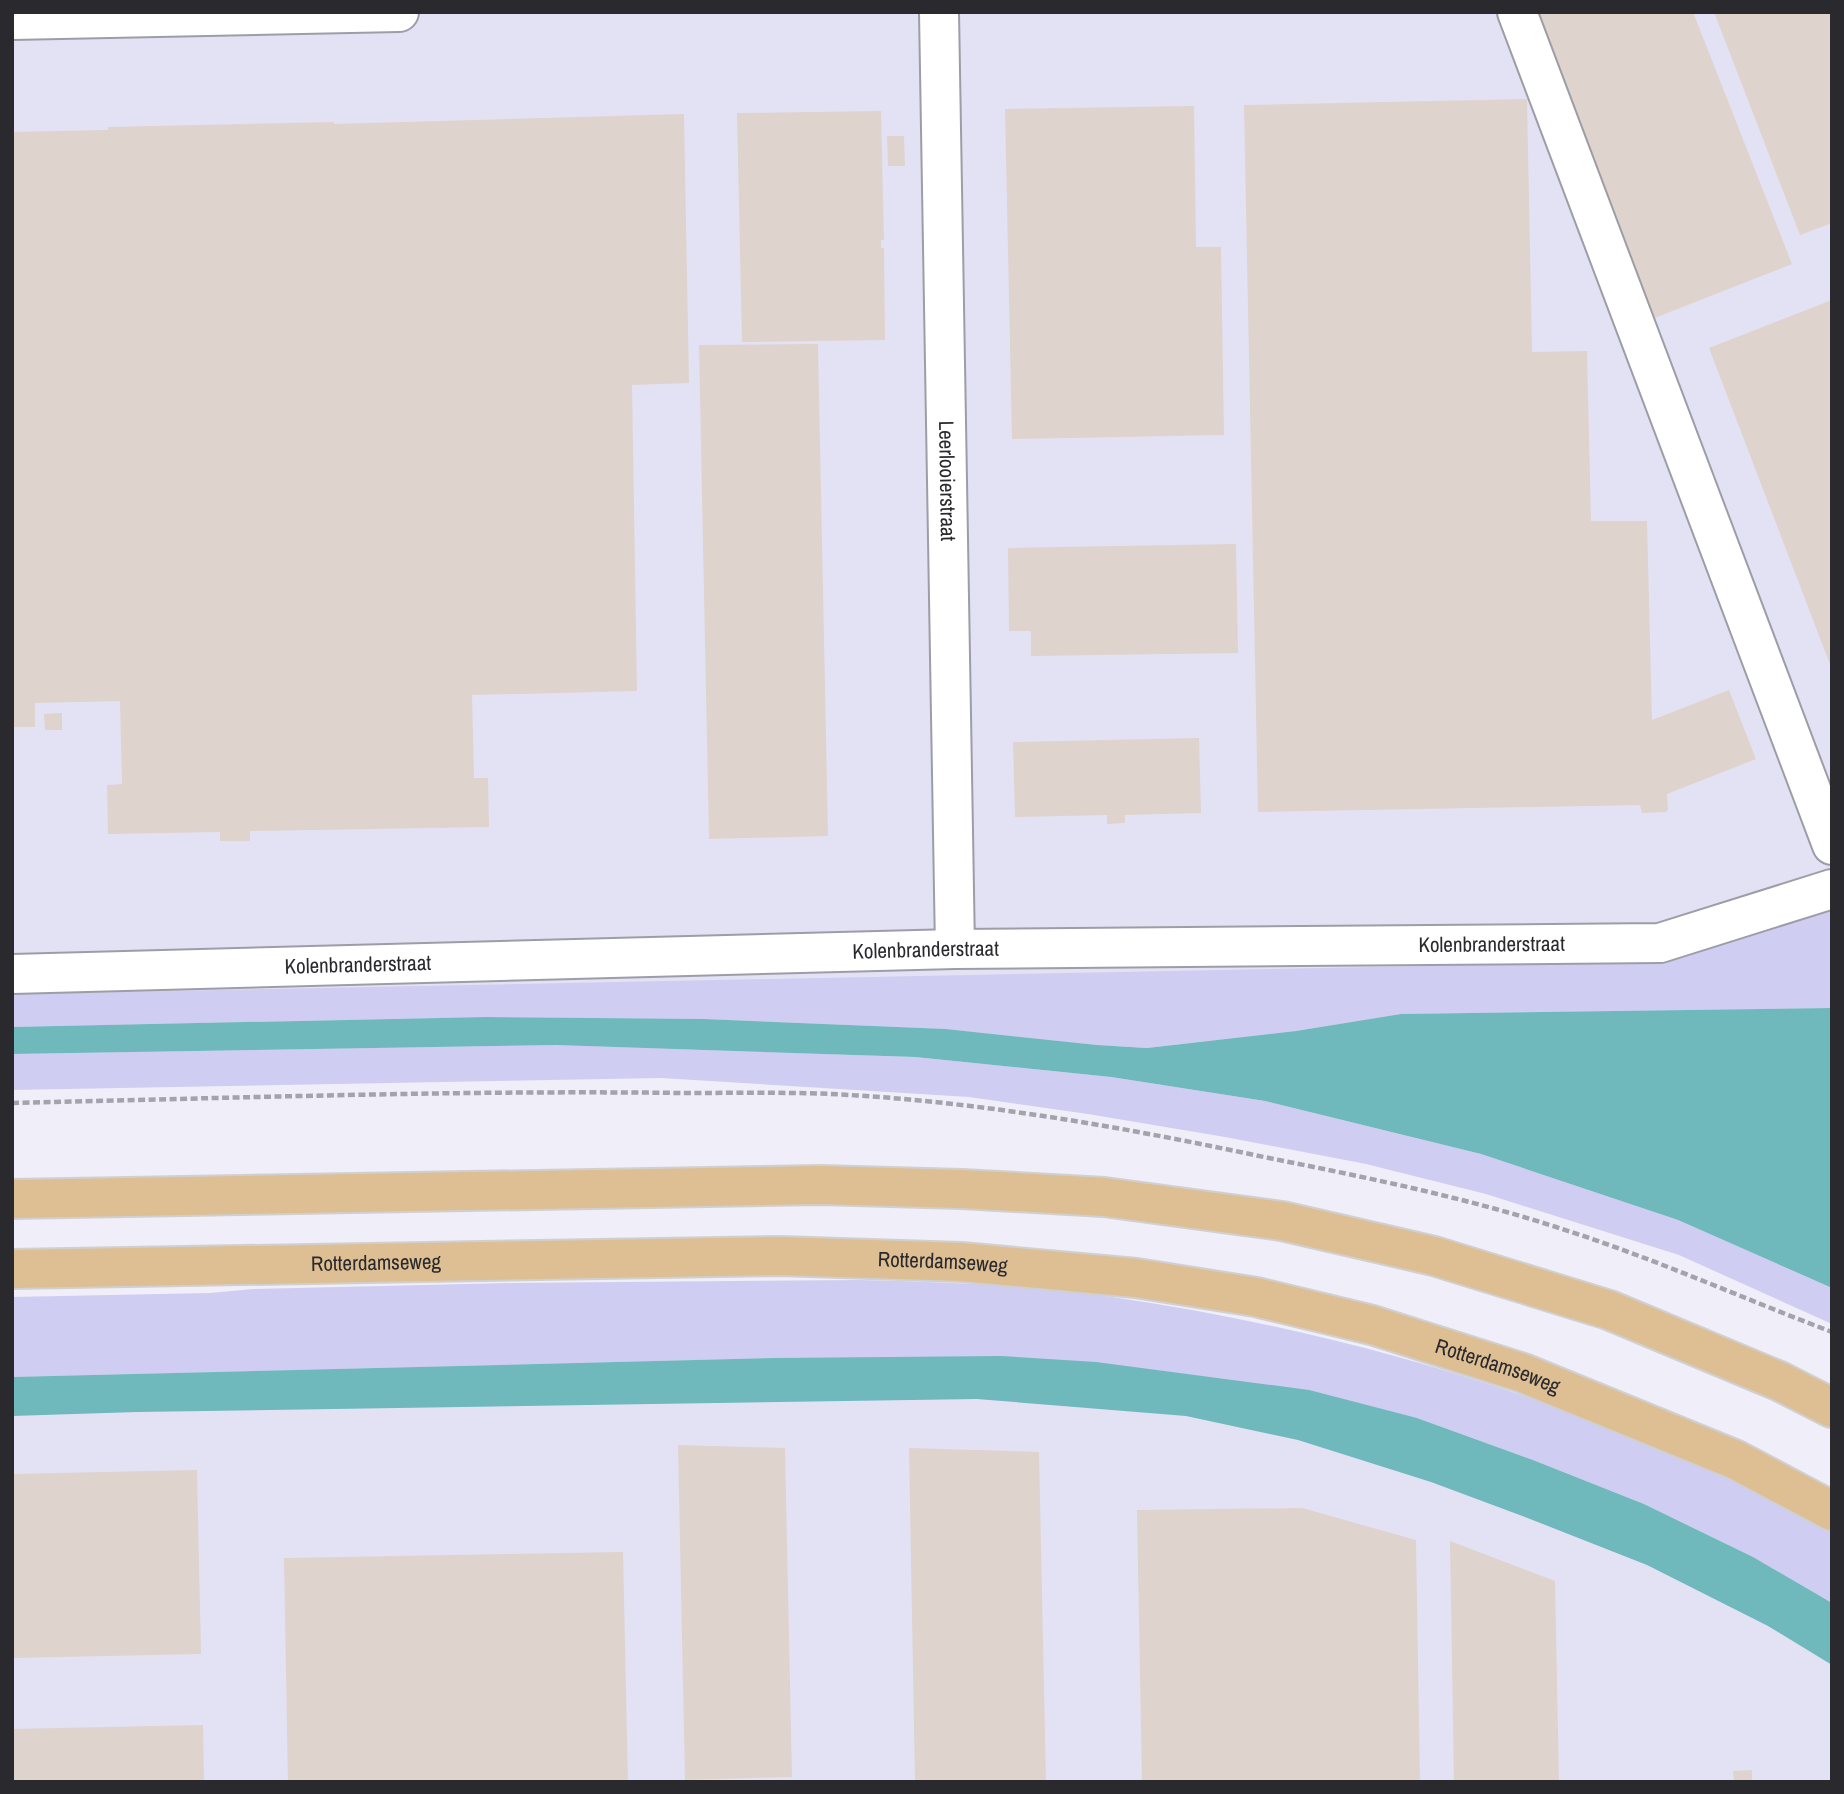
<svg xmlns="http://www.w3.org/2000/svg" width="1844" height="1794" viewBox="0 0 1844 1794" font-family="'Archivo Narrow',sans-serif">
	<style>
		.built { fill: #e3e2f4 }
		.green { fill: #cfcdf2 }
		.water { fill: #6fb8bc }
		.building { fill: #ded3cd }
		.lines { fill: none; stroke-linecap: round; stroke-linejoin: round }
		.minor-casing { stroke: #9d9da7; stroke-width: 42 }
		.major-casing { stroke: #d0d0d1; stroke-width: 42 }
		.path { stroke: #a4a3ac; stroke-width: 4.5; stroke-dasharray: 7 3.5; stroke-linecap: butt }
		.minor { stroke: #fff; stroke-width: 38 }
		.major { stroke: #debe93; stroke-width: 38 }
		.labels { text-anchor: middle; stroke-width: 6; stroke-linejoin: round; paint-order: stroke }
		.street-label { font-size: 21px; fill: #2a2a2e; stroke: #fcfcfe }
	</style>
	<rect width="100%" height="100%" fill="#efeef9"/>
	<path class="built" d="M 12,12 L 1832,12 L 1832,1019 L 12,1087 Z
		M 918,1315 L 1832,1574 L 1832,1782 L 12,1782 L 12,1320 Z"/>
	<path class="green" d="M 1832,904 L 1832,1008 L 1401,1014 L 1296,1031 L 1147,1048 L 1097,1045 L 946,1029 L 704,1019 L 486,1017 L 12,1027 L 12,994 L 1627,962 L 1683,958 Z
		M 556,1045 L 915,1057 L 1111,1077 L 1265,1101 L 1481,1154 L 1678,1220 L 1832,1288 L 1832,1324 L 1679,1255 L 1486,1194 L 1366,1164 L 1225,1137 L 1088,1114 L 969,1097 L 661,1078 L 12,1090 L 12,1054 Z
		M 859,1280 C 944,1282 1028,1285 1112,1297 C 1324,1328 1533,1387 1728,1478 C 1763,1494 1797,1512 1832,1529 L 1832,1603 L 1753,1557 L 1644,1504 L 1533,1460 L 1417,1418 L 777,1358 L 12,1377 L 12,1297 L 210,1293 L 253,1289 L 514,1283 Z"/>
	<path class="water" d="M 1832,1008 L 1832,1288 L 1678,1220 L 1481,1154 L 1265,1101 L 1111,1077 L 915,1057 L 556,1045 L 12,1054 L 12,1027 L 486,1017 L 704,1019 L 946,1029 L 1097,1045 L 1147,1048 L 1296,1031 L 1401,1014 Z
		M 1001,1356 L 1096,1362 L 1309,1390 L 1417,1418 L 1533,1460 L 1644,1504 L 1753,1557 L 1832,1603 L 1832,1665 L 1768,1626 L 1647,1565 L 1525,1517 L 1431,1482 L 1298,1440 L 1186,1416 L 977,1399 L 137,1412 L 12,1416 L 12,1377 L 777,1358 Z"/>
	<path class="building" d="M 1534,12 L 1693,12 L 1792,264 L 1652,319 Z
		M 1714,12 L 1832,12 L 1832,223 L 1800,235 Z
		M 1527,99 L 1532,352 L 1587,351 L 1591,521 L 1647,521 L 1652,720 L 1729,690 L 1756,759 L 1667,794 L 1668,810 L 1665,812 L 1642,813 L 1640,805 L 1258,812 L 1244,105 Z
		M 1194,106 L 1196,247 L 1221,247 L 1224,435 L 1012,439 L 1005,109 Z
		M 881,111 L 884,240 L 881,240 L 881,248 L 884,248 L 885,340 L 742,342 L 737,113 Z
		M 684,114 L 689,383 L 632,385 L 637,691 L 472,695 L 474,778 L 488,778 L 489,827 L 250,831 L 250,841 L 220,841 L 220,832 L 108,834 L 107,785 L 122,784 L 120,701 L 35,703 L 35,727 L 12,727 L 12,132 L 108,130 L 108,127 L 334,122 L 334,124 Z
		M 887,136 L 904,136 L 905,166 L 888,166 Z
		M 1832,300 L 1832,667 L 1831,667 L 1709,348 Z
		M 818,344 L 828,836 L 709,839 L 699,345 Z
		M 1236,544 L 1238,653 L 1031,656 L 1031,631 L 1009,631 L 1008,548 Z
		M 62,713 L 62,730 L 45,730 L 44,714 Z
		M 1199,738 L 1201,813 L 1125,815 L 1125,823 L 1107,824 L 1107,815 L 1015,817 L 1013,742 Z
		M 678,1445 L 785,1448 L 792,1777 L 685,1780 Z
		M 909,1448 L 1039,1452 L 1046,1782 L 915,1782 Z
		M 197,1470 L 201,1654 L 12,1658 L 12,1474 Z
		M 1302,1508 L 1416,1540 L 1420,1782 L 1142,1782 L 1137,1510 Z
		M 1450,1541 L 1555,1581 L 1559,1782 L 1454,1782 Z
		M 623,1552 L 628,1782 L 288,1782 L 284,1558 Z
		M 203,1725 L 204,1782 L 12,1782 L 12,1729 Z
		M 1752,1770 L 1752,1782 L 1734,1782 L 1733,1771 Z"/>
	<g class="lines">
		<defs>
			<g id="minor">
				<path id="s1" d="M 939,12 L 955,949"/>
				<path d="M 1517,12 L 1832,845"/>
				<path d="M 12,20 L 399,12"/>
				<path id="s2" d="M 12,974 L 955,949 L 1660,943 L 1832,889"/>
			</g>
			<g id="major">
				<path d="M 12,1199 L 820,1185 L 962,1189 L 1104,1197 L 1282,1221 L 1434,1256 L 1609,1310 L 1779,1381 L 1832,1408"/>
				<path id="s3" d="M 12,1269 L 780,1256 L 961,1262 L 1136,1278 L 1256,1297 L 1372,1325 L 1523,1373 L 1736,1460 L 1832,1511"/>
			</g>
		</defs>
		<use href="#minor" class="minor-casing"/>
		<use href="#major" class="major-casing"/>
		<path class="path" d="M 12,1103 C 236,1098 459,1090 682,1093 C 732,1093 782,1092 831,1094 C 977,1101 1122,1127 1264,1157 C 1364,1177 1465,1197 1562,1229 C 1653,1258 1742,1298 1832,1332"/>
		<use href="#minor" class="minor"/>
		<use href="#major" class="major"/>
	</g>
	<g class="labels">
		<g class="street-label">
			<text dy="7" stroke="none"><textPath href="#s1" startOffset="469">Leerlooierstraat</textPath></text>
			<text dy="7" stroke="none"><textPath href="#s2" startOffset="1480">Kolenbranderstraat</textPath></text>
			<text dy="7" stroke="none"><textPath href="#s2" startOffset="914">Kolenbranderstraat</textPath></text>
			<text dy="7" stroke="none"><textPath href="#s2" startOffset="346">Kolenbranderstraat</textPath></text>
			<text dy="7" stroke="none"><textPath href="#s3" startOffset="364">Rotterdamseweg</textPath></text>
			<text dy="7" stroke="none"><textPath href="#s3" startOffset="931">Rotterdamseweg</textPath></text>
			<text dy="7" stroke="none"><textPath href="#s3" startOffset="1498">Rotterdamseweg</textPath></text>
		</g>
	</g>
	<rect width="1844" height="1794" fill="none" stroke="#2a2a2e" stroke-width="28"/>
</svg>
